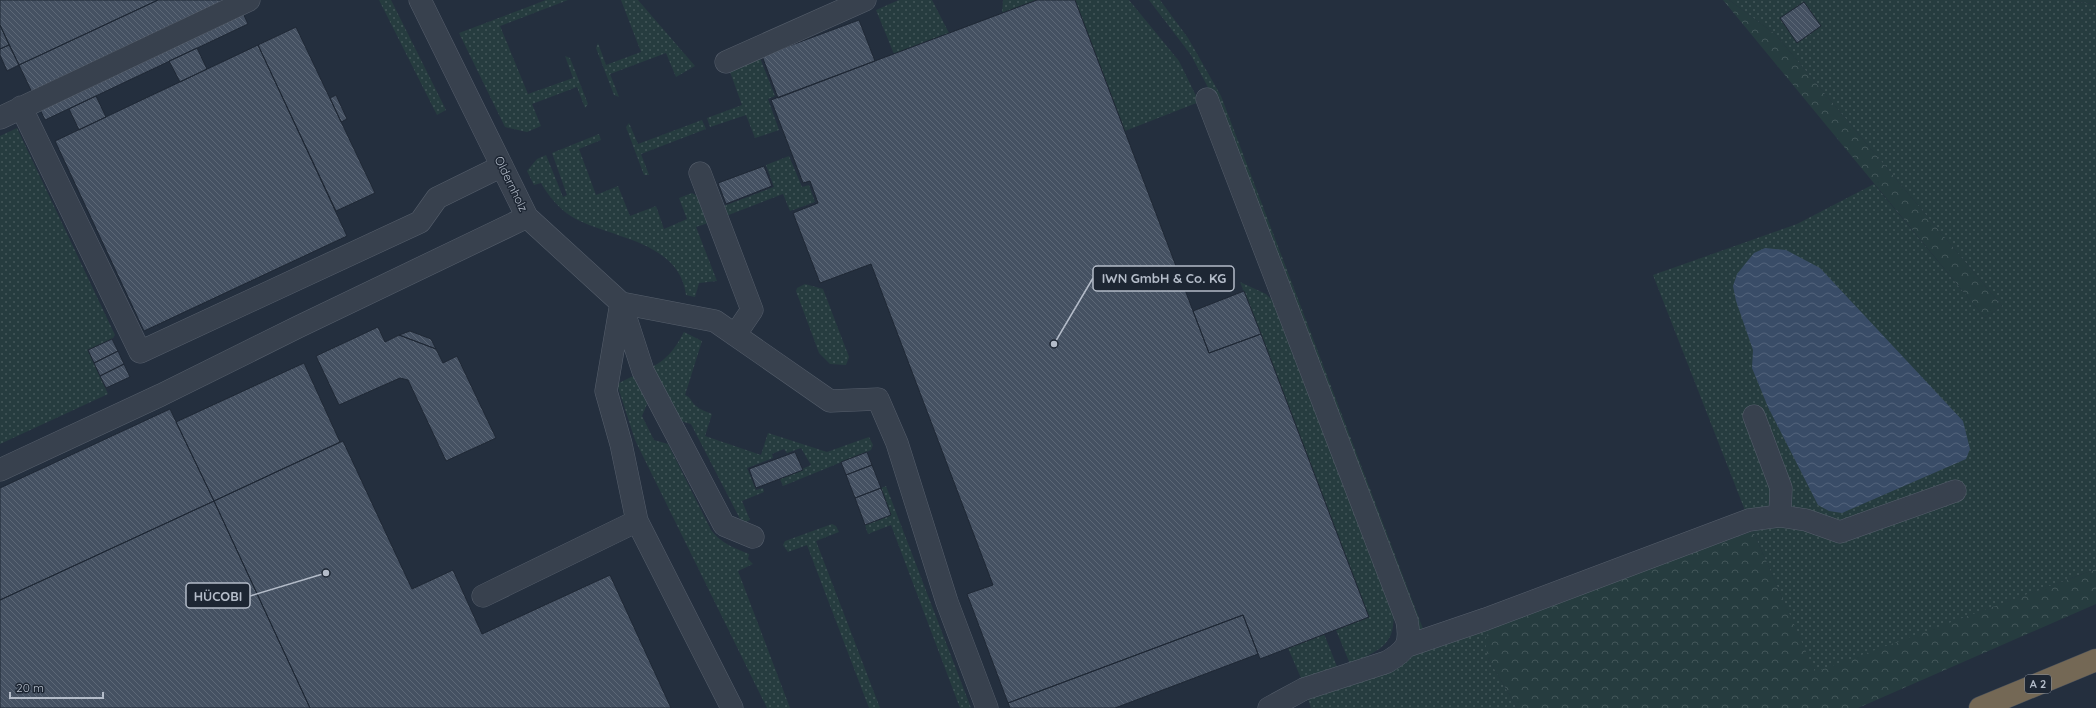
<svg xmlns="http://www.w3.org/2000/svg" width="2096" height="708" viewBox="0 0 2096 708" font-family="Quicksand,sans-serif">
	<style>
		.grass { fill: url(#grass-dots) }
		.forest { fill: url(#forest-crowns) }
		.water { fill: url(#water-waves) }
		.building { fill: url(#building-back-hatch); stroke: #1f2835 }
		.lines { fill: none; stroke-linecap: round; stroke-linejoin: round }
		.minor-casing { stroke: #565f6c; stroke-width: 23 }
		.highway-casing { stroke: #434c59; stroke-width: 23 }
		.minor { stroke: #38414e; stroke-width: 22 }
		.highway { stroke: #746855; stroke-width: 22 }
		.labels { text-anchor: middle; stroke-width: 3; stroke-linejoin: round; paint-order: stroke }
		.shield { fill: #1d2633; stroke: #878f9c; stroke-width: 1 }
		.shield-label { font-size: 11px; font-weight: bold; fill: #b4bcc9 }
		.street-label { font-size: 12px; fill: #b4bcc9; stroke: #1d2633 }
		.leader { fill: none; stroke: #b4bcc9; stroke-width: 1.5 }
		.callout-dot { fill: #b4bcc9; stroke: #1d2633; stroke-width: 1.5 }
		.callout { fill: #1d2633; stroke: #b4bcc9; stroke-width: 1.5 }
		.callout-label { font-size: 13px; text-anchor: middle; font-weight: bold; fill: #b4bcc9 }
	</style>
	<defs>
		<pattern id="grass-dots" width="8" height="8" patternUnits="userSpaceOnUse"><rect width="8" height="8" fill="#263c3f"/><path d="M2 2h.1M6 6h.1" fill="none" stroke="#435659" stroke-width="1.8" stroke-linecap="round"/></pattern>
		<pattern id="forest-crowns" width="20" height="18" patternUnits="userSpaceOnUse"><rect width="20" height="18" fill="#263c3f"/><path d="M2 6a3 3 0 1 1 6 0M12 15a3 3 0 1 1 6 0" fill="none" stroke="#435659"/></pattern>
		<pattern id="water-waves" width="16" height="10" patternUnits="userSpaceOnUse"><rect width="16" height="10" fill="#394c67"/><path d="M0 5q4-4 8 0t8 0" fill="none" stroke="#53647b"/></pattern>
		<pattern id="building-back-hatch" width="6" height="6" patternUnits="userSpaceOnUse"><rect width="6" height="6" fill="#455162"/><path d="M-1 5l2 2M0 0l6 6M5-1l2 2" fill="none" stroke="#5d6877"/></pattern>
	</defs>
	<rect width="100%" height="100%" fill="#242f3e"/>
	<path class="grass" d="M 379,0 L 391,0 L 446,110 L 437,115 Z
		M 546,0 L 568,0 L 500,26 L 528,94 L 573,78 L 565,56 L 570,58 L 588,104 L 585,108 L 577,87 L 532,104 L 541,126 L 527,132 L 505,127 L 459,33 Z
		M 621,0 L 638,0 L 695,66 L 676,77 L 666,53 L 610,74 L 619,97 L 614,95 L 596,48 L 598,43 L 606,65 L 641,52 Z
		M 899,0 L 932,0 L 949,33 L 894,54 L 876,10 Z
		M 1003,0 L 1037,0 L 1002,13 Z
		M 1075,0 L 1129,0 L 1179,61 L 1199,102 L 1125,131 Z
		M 1149,0 L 1160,0 L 1188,38 L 1221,96 L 1425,634 L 1491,625 L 1488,658 L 1517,708 L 1311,708 L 1308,698 L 1415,649 L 1213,97 L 1191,55 Z
		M 1729,0 L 2069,0 L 2096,5 L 2096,569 L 1815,673 L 1753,531 L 1653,275 L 1797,224 L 1874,184 L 1985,318 L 2002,306 L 1775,34 Z
		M 760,58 L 775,96 L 768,99 L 779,130 L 755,138 L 746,115 L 710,127 L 707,118 L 742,105 L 729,69 Z
		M 702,120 L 706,129 L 641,154 L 649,175 L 644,175 L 626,127 L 629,123 L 638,144 Z
		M 17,128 L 115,335 L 112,339 L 88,351 L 108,394 L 0,444 L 0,136 Z
		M 599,134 L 601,140 L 579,149 L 596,195 L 618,186 L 630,216 L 656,206 L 664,229 L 687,219 L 679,198 L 692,193 L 697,196 L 708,223 L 696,227 L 717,281 L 699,283 L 695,297 L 686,295 C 679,241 613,239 574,218 C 560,210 549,197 541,183 L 534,185 L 527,171 L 537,159 L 546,155 L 563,197 L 567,195 L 552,153 Z
		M 789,156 L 802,187 L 809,185 L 815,202 L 790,211 L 783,194 L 726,216 L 716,184 L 724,206 L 774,187 L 766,165 Z
		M 1240,282 L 1266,294 L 1277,305 L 1393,606 C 1397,645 1382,649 1350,664 L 1336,630 L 1369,617 Z
		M 805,284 L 823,289 L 849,357 L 846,365 L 830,364 L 819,353 L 796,291 L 797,288 Z
		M 684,332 L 702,341 L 685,395 C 691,397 691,402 696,406 C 701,410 707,412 712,414 L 705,436 L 761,455 L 768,433 L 827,452 L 869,437 L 873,445 L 871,450 L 783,486 L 780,479 L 811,465 L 801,448 L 787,453 L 784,449 L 772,454 L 773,458 L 747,468 L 756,490 L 763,488 L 764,492 L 742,501 L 750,520 L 746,522 L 740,519 L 691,424 L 680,421 L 652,367 C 668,359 676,347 684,332 Z
		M 635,375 L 648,402 L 642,416 L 654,440 L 668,444 L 711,530 C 721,543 734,548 749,554 L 748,559 L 753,564 L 738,571 L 790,708 L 767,708 L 635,440 L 617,384 Z
		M 886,486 L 971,708 L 960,708 L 891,525 L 868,534 L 865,525 L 891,515 L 881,488 Z
		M 832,524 L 836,526 L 839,532 L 816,541 L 880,708 L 869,708 L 807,545 L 788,552 L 783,545 L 785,541 Z
		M 1324,634 L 1338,669 L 1325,674 L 1301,678 L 1288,648 Z"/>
	<path class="forest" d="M 1723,0 L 1729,0 L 1775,34 L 2002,306 L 1985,318 Z
		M 2069,0 L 2096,0 L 2096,5 Z
		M 1753,531 L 1815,672 L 2096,569 L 2096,604 L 1858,708 L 1517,708 L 1488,658 L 1485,641 L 1491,625 Z"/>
	<path class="water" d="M 1765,248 L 1786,250 L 1820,268 L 1963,421 L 1970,449 L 1966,459 L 1842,513 L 1829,511 L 1818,505 L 1768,407 L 1752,368 L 1753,350 L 1736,301 L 1733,286 L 1737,274 L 1754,253 Z"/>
	<path class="building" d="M 0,0 L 158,0 L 19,65 L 0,25 Z
		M 158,0 L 237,0 L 248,24 L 45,120 L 19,65 Z
		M 1037,0 L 1075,0 L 1209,353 L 1261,334 L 1369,617 L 1260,659 L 1243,615 L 1008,703 L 967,594 L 993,585 L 871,264 L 820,283 L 793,213 L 818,203 L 810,181 L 803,183 L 771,100 Z
		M 1804,2 L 1821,26 L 1797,43 L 1780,18 Z
		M 859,20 L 875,61 L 778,98 L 762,56 Z
		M 0,25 L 9,45 L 0,49 Z
		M 296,27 L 375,193 L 336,211 L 258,45 Z
		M 9,45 L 19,65 L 7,71 L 0,55 L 0,49 Z
		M 258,45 L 347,236 L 144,331 L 55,141 Z
		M 197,48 L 207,69 L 180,82 L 169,61 Z
		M 336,95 L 347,119 L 341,122 L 330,98 Z
		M 96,96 L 106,117 L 79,130 L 69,109 Z
		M 764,166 L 772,186 L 726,204 L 718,183 Z
		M 1244,291 L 1261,334 L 1209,353 L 1193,311 Z
		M 378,327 L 385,342 L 399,335 L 436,349 L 443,363 L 457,356 L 496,438 L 446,461 L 408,380 L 400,378 L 339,405 L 316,356 Z
		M 410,331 L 431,339 L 436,349 L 399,335 Z
		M 112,339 L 118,351 L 94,363 L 88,350 Z
		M 118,351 L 124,364 L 100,376 L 94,363 Z
		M 304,363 L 340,442 L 214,501 L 176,422 Z
		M 124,364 L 130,377 L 106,388 L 100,376 Z
		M 170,409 L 214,501 L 0,600 L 0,488 Z
		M 343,441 L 412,589 L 453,570 L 482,634 L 610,575 L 671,708 L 310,708 L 214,501 Z
		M 795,452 L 803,470 L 756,488 L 749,469 Z
		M 867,452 L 872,465 L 846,475 L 841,462 Z
		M 872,465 L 881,488 L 855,498 L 846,475 Z
		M 881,488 L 891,515 L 865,525 L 855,498 Z
		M 214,501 L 310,708 L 0,708 L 0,600 Z
		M 1243,615 L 1258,654 L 1115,708 L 1010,708 L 1008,703 Z"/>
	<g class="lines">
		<defs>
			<path id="minor" d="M 420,0 L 527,217 L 621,303 L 606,391 L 621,444 L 637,521 L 732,708
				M 726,62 L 865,0
				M 1207,99 L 1407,621 C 1411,644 1407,650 1387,662 L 1304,689 L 1269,708
				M 21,107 L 140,352 L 420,222 L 437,198 L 502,166
				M 0,118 L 249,0
				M 700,173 L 752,310 L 735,335
				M 1754,416 L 1781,488 L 1780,516
				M 0,470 L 161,395 L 298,327 L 527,217
				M 753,537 L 724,525 L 643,371 L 621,303 L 715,321 L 830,401 L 878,399 L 897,443 L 947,602 L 987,708
				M 483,596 L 637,521
				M 1407,646 L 1486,619 L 1749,520 L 1780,516 L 1806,520 L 1840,532 L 1955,491"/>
			<path id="highway" d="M 1980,708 L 2096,660"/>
		</defs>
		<use href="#minor" class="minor-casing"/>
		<use href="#highway" class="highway-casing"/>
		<use href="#minor" class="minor"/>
		<use href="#highway" class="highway"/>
	</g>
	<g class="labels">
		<rect class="shield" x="2025" y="675" width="26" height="18" rx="3"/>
		<g class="shield-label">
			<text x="2038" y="688">A 2</text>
		</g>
		<g class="street-label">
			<text transform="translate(511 184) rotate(64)" y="4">Oldernholz</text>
		</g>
	</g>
	<path class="leader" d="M1054 344L1093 278M326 573L250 596"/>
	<g class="callout-dot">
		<circle cx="1054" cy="344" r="4"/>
		<circle cx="326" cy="573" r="4"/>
	</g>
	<g class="callout">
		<rect x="1093" y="266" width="141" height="25" rx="4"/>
		<rect x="186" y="583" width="64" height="25" rx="4"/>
	</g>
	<g class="callout-label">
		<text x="1164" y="283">IWN GmbH &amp; Co. KG</text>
		<text x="218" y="601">HÜCOBI</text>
	</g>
	<path d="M10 692v6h93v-6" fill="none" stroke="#b4bcc9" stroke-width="2"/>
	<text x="16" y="692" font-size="12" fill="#b4bcc9" stroke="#1d2633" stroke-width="3" paint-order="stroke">20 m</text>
</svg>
